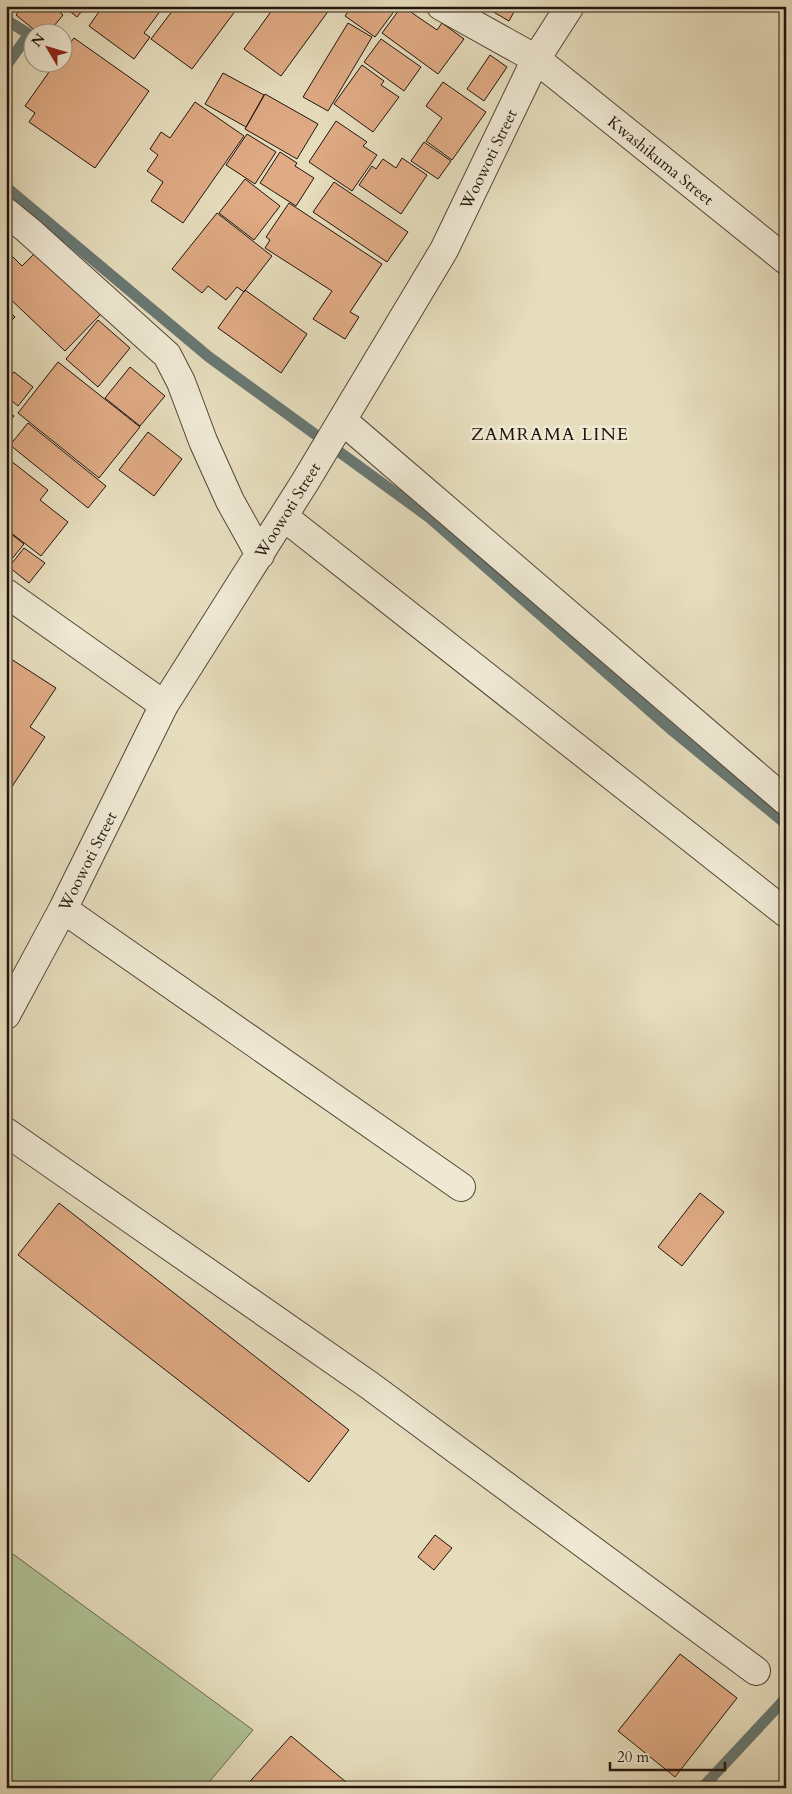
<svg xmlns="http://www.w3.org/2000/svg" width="792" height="1794" viewBox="0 0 792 1794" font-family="Cardo,serif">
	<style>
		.green { fill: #afc295; stroke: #686b50 }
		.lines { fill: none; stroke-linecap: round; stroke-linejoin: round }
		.stream { stroke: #687873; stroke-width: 11 }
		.building { fill: #dfaa84; stroke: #21140c }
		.street-casing { stroke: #524638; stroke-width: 30 }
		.street { stroke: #efe9d4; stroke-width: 28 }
		.labels { text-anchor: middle; stroke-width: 5; stroke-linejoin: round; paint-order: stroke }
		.street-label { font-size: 16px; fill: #21140c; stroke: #efe9d4 }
		.neighbourhood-label { font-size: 18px; letter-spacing: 1px; fill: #21140c; stroke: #efe9d4 }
	</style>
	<rect width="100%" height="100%" fill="#e6ddbd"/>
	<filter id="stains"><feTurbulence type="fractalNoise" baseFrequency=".004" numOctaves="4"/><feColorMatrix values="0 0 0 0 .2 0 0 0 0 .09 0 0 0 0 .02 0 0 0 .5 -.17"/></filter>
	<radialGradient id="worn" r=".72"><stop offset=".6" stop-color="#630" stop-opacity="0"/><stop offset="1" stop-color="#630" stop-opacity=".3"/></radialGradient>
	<path class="green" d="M 13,1554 L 253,1730 L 204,1788 L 6,1788 L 6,1563 Z"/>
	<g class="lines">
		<path class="stream" d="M 6,20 L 29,34 L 6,66
			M 6,187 L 209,357 L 430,518 L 673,731 L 786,824
			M 702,1788 L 786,1698"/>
	</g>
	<path class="building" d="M 23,6 L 53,6 L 63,15 L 49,32 L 37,32 L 16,15 Z
		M 63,6 L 86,6 L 77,17 Z
		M 103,6 L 164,6 L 144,33 L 150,37 L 134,59 L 89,26 Z
		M 176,6 L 239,6 L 192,69 L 151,39 Z
		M 275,6 L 332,6 L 281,76 L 244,49 Z
		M 352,6 L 398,6 L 375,37 L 345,16 Z
		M 402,6 L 437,30 L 442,23 L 464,39 L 438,74 L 382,33 Z
		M 483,6 L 517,6 L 509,21 Z
		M 348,23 L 372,37 L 328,111 L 303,97 Z
		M 74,38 L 149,91 L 95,168 L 29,122 L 35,113 L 25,106 L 56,62 L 62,62 L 62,53 Z
		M 381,39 L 421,67 L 404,91 L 364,62 Z
		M 490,55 L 507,67 L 484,101 L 467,89 Z
		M 362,65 L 384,81 L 381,85 L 399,97 L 373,132 L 334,104 Z
		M 223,73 L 264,95 L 246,127 L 205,104 Z
		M 443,82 L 486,112 L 452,160 L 426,141 L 442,118 L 426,106 Z
		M 265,94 L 318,124 L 297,159 L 245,129 Z
		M 195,102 L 244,136 L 183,223 L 151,201 L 163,182 L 147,171 L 158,155 L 150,149 L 161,132 L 170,138 Z
		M 336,121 L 367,142 L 363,146 L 377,155 L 352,191 L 309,162 Z
		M 247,134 L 276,152 L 255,184 L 226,165 Z
		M 424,142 L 451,161 L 438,179 L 411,161 Z
		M 280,152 L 297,163 L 295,166 L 314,178 L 296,206 L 260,183 Z
		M 402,158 L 427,175 L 401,214 L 359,185 L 372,166 L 376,169 L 383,159 L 396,168 Z
		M 245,179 L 280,206 L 254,240 L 219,213 Z
		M 334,182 L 408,232 L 387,262 L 313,212 Z
		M 289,203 L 382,264 L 350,312 L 359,317 L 345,339 L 313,319 L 332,291 L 265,248 L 270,240 L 266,237 Z
		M 217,213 L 272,256 L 244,292 L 237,287 L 226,300 L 208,286 L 202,293 L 172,269 Z
		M 36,252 L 101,314 L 65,351 L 6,295 L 6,258 L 10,254 L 22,266 Z
		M 245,290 L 307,334 L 281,373 L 218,328 Z
		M 6,309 L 15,317 L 6,326 Z
		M 98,320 L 130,348 L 98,387 L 66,359 Z
		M 58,362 L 140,427 L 99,478 L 18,413 Z
		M 130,367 L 165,396 L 140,426 L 105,398 Z
		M 14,372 L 33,387 L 18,406 L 6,396 L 6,382 Z
		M 6,409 L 14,416 L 6,425 Z
		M 28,423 L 106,486 L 88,508 L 10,445 Z
		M 148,432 L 182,459 L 154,496 L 119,470 Z
		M 6,457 L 48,490 L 40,500 L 68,522 L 41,556 L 6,529 Z
		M 6,530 L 24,544 L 7,565 L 6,565 Z
		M 24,548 L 45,563 L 29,583 L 9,567 Z
		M 11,659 L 56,688 L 30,727 L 45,737 L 9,791 L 6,789 L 6,666 Z
		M 700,1193 L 724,1212 L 682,1266 L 658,1247 Z
		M 59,1203 L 349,1430 L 309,1482 L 18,1255 Z
		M 435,1535 L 452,1548 L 434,1570 L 418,1557 Z
		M 680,1654 L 737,1698 L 675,1777 L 618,1731 Z
		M 291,1736 L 352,1787 L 244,1788 Z"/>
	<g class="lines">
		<defs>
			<path id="street" d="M 441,6 L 536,59 L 786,260
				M 6,212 L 28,230 L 167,355 L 181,382 L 203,441 L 230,501 L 260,555
				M 342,420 L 786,801
				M 284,517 L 786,913
				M 6,593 L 164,705
				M 63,909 L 461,1187
				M 6,1015 L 63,909 L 164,705 L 305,482 L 444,250 L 536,59 L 570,6
				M 6,1132 L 369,1385 L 756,1671"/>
		</defs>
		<use href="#street" class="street-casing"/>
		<use href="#street" class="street"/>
	</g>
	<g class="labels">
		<g class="street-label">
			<text transform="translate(488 159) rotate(-64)" y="6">Woowoti Street</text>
			<text transform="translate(661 160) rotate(39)" y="6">Kwashikuma Street</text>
			<text transform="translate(287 510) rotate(-58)" y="6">Woowoti Street</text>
			<text transform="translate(87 861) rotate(-63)" y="6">Woowoti Street</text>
		</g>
		<g class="neighbourhood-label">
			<text x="550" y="440">ZAMRAMA LINE</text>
		</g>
	</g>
	<rect width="792" height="1794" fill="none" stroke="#e6ddbd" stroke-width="25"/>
	<rect x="8" y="8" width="777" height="1779" fill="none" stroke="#21140c" stroke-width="2.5"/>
	<rect x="12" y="12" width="767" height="1769" fill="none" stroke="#21140c"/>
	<g transform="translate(48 48) rotate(308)"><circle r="24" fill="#efe9d4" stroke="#9d9484"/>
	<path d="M0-4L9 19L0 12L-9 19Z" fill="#8f2418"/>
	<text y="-8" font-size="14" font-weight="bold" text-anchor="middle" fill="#21140c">N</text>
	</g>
	<path d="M610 1762v8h115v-8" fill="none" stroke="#21140c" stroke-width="2.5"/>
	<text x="617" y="1762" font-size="15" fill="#21140c" stroke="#efe9d4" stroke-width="4" paint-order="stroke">20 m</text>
	<rect width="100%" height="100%" filter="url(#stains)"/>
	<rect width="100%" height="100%" fill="url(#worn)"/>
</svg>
